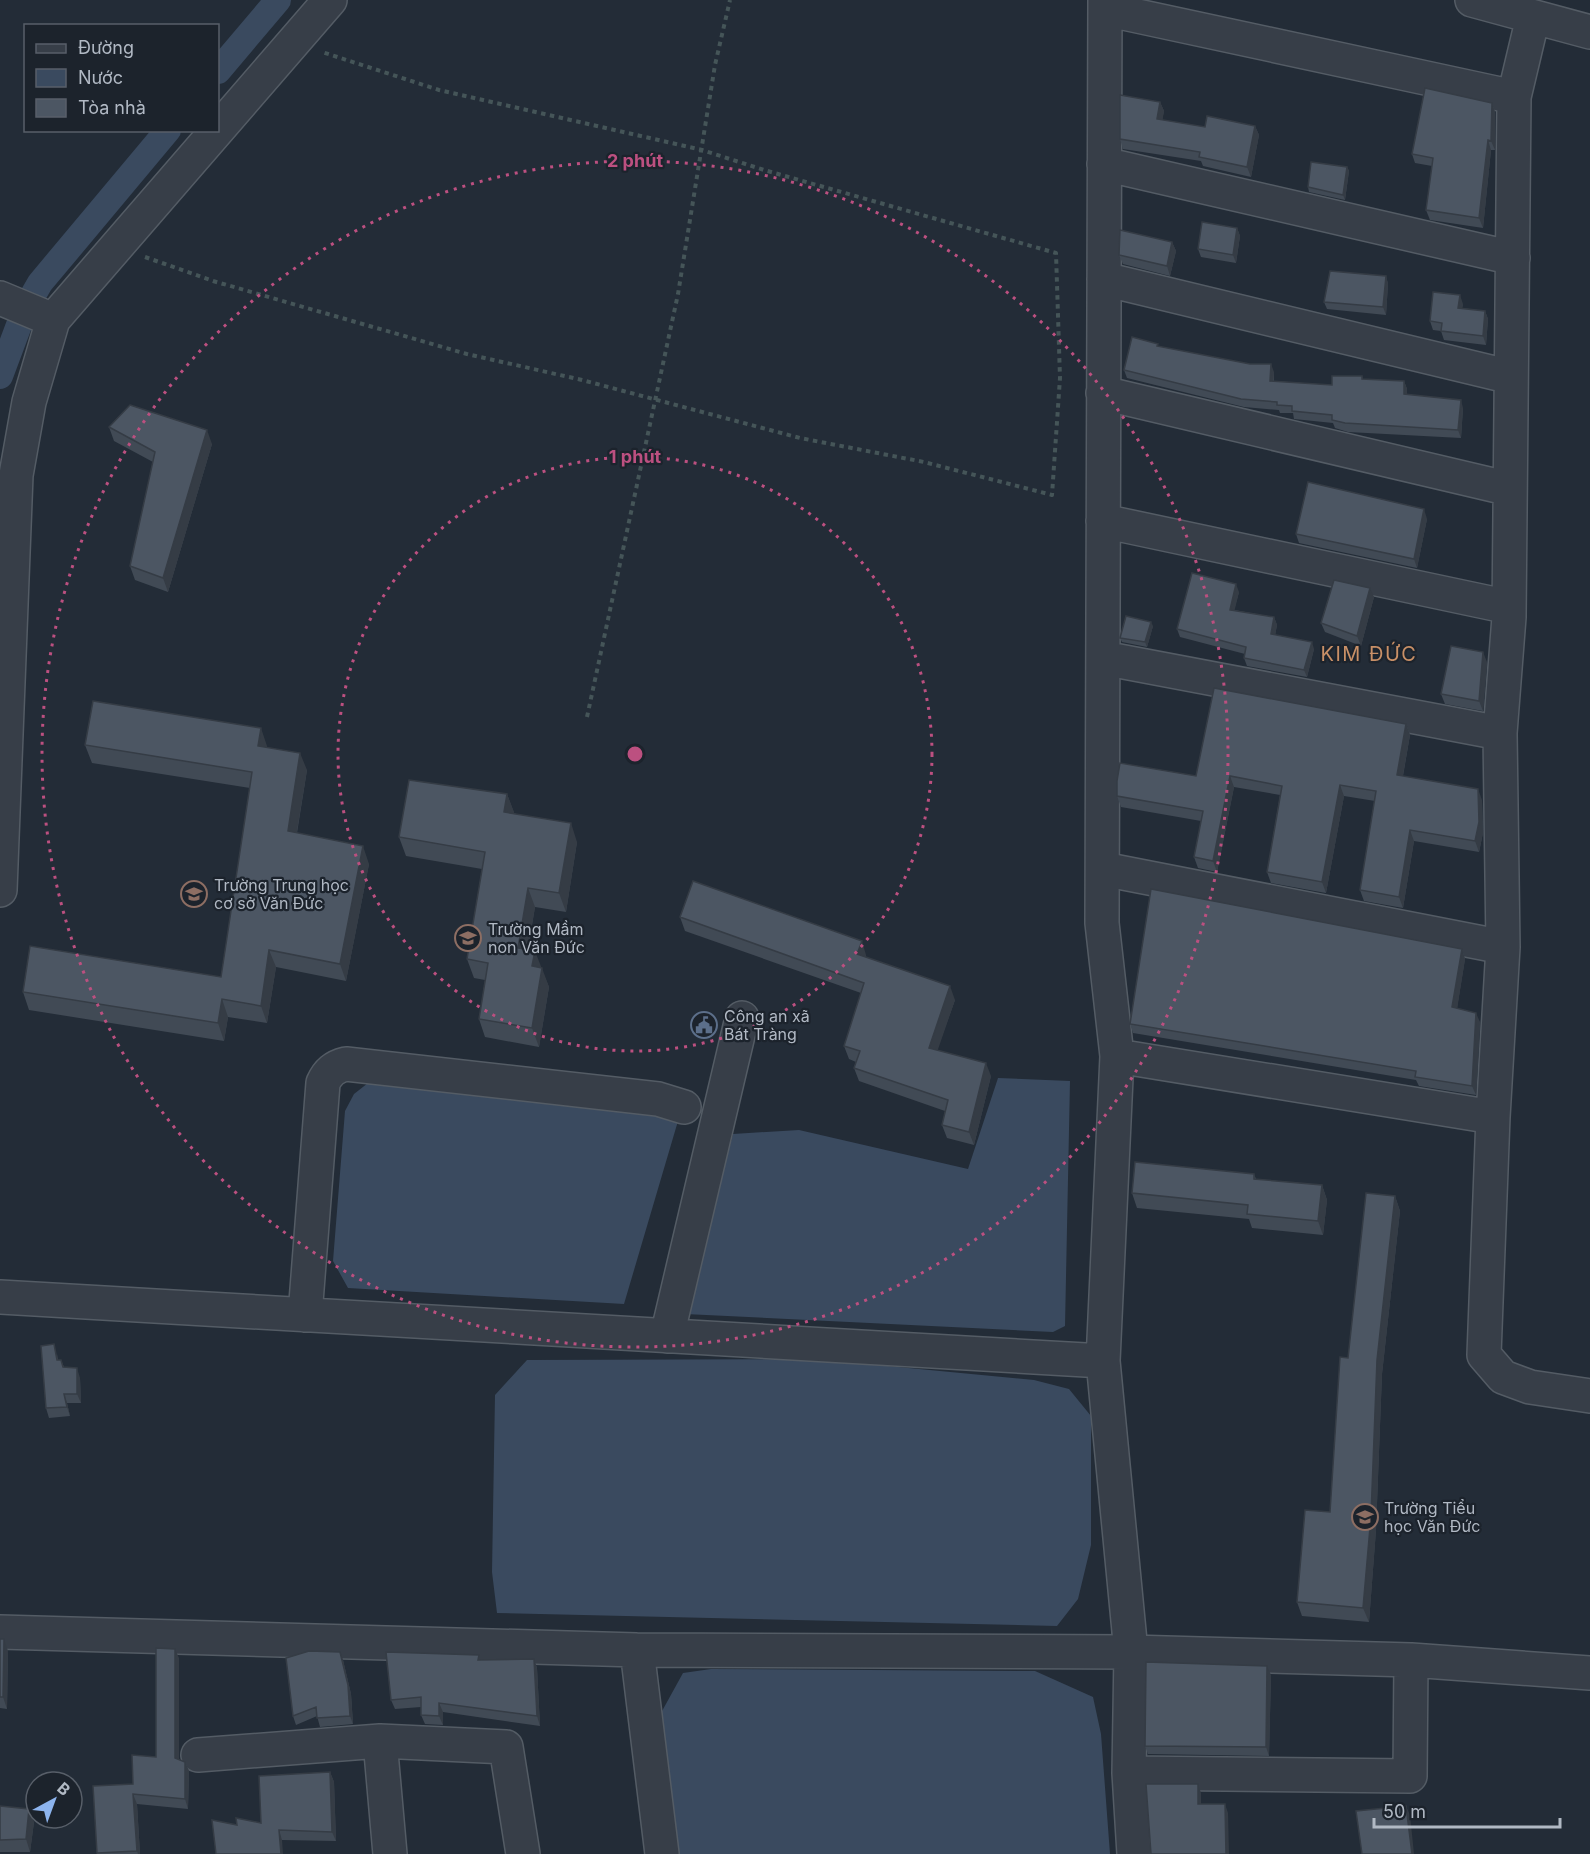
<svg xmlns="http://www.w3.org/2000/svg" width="1590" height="1854" viewBox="0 0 1590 1854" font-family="Inter,sans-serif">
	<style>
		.water { fill: #3a4a5f }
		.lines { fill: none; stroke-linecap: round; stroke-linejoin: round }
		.canal { stroke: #3a4a5f; stroke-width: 26 }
		.minor-casing { stroke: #545c65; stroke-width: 36 }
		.path { stroke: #455558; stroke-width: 4; stroke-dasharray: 4.5 4.5; stroke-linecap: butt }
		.minor { stroke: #373e48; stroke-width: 33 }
		.wall { fill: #414a55 }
		.shaded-wall { fill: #353c45 }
		.building { fill: #4c5663; stroke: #353c45; stroke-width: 1.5 }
		.ring { fill: none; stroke: #bc5080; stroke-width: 3; stroke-dasharray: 3 6 }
		.labels { text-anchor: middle; stroke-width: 4.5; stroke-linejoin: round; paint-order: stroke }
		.poi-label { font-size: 16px; fill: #b1b9c4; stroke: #1c232c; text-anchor: start }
		.quarter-label { font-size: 20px; letter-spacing: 1.5px; fill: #c99067; stroke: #1c232c }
		.centre { fill: #bc5080; stroke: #1c232c; stroke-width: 3 }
		.ring-label { font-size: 18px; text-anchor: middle; font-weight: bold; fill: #bc5080; stroke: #1c232c; stroke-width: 4.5; stroke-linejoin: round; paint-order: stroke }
	</style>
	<rect width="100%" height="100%" fill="#232c37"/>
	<path class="water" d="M 998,1078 L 1070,1081 L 1065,1326 L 1053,1332 L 685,1314 L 733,1134 L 799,1130 L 968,1169 Z
		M 368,1083 L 656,1112 L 678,1121 L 624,1304 L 348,1288 L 333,1261 L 345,1111 L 354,1094 Z
		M 815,1359 L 1034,1380 L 1069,1389 L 1091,1416 L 1091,1545 L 1078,1599 L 1057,1626 L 497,1613 L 492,1572 L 495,1395 L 527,1360 Z
		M 711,1669 L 1035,1671 L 1093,1697 L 1101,1734 L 1110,1854 L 674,1854 L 656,1722 L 683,1673 Z"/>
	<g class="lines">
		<path class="canal" d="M 218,71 L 278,0
			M 0,376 L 25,309 L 40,283 L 168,130"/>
		<defs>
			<path id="minor" d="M 1105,0 L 1102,923 L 1117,1056 L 1103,1361 L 1131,1652 L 1129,1773 L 1134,1854
				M 1472,0 L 1590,32
				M 1105,9 L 1514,97 L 1533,17
				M 1514,97 L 1509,617 L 1500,733 L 1503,947 L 1493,1117 L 1484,1355 L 1503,1377 L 1530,1387 L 1590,1396
				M 1104,164 L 1513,258
				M 1104,279 L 1511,377
				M 0,298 L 53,320
				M 1103,393 L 1510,489
				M 1103,521 L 1509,607
				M 1103,658 L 1500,733
				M 1103,869 L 1503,947
				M 0,890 L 16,475 L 29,402 L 53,320 L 330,0
				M 1117,1056 L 1493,1117
				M 0,1297 L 1103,1361
				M 305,1315 L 323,1083 C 328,1072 334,1067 346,1064 L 658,1099 L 684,1107
				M 667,1336 L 742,1018
				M 0,1632 L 637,1650 L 1131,1652 L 1411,1660 L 1590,1673
				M 637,1650 L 662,1854
				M 380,1741 L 506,1747 L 523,1854
				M 198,1755 L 380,1741 L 390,1854
				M 1129,1773 L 1410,1776 L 1411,1660"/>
		</defs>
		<use href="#minor" class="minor-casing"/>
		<path class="path" d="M 145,257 L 213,281 L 467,354 L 582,380 L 800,438 L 924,462 L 1052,495 L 1060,378 L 1056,253 L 764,170 L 702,150 L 439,90 L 322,52
			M 587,717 L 678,294 L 715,65 L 730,0"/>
		<use href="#minor" class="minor"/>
	</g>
	<path class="wall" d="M 1160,102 L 1164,111 L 1162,120 L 1205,127 L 1255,126 L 1259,135 L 1251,177 L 1203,166 L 1201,161 L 1123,149 L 1120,139 Z
		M 1492,103 L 1495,112 L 1495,150 L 1491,150 L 1483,228 L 1430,220 L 1426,210 L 1432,166 L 1415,163 L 1412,154 Z
		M 1347,167 L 1349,171 L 1345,200 L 1309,192 L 1308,187 Z
		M 1237,228 L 1240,236 L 1236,263 L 1201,257 L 1198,249 Z
		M 1172,242 L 1176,251 L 1170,276 L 1123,264 L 1119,255 Z
		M 1386,276 L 1388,284 L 1386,315 L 1327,309 L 1324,302 Z
		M 1463,304 L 1462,308 L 1485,311 L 1488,319 L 1486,345 L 1444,340 L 1441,331 L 1433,330 L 1430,321 Z
		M 1159,347 L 1274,372 L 1274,381 L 1332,385 L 1362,376 L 1363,379 L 1404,381 L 1407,389 L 1407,395 L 1463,408 L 1461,438 L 1348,432 L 1335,428 L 1333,423 L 1294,419 L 1293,413 L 1280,413 L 1279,410 L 1244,407 L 1127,378 L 1124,370 Z
		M 109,427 L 212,444 L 168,592 L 135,580 L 130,566 L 153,462 L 114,441 Z
		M 1427,519 L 1417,568 L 1299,543 L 1296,534 Z
		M 1239,592 L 1234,610 L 1274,617 L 1277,625 L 1275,635 L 1314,649 L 1307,677 L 1247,666 L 1244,658 L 1245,654 L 1180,637 L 1177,629 Z
		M 1374,597 L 1361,646 L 1325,632 L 1321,623 Z
		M 1153,626 L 1147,647 L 1122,642 L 1120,638 Z
		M 1487,662 L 1483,711 L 1445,704 L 1441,694 Z
		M 1406,724 L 1410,735 L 1403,776 L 1482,800 L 1483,833 L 1479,852 L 1414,841 L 1403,908 L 1364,901 L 1360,890 L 1375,801 L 1344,796 L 1326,893 L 1271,883 L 1267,872 L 1280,795 L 1234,787 L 1217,872 L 1198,868 L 1194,857 L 1201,821 L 1121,807 L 1117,796 Z
		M 85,745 L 267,746 L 267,747 L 307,770 L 297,833 L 369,864 L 346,981 L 276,967 L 267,1023 L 228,1017 L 224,1041 L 29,1010 L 23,992 L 221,977 L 250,788 L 92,763 Z
		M 507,794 L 514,813 L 577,842 L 566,912 L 535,907 L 528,949 L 541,968 L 549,987 L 539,1047 L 485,1037 L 479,1019 L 485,980 L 474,978 L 467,959 L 482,869 L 406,856 L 399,837 Z
		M 680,917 L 866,955 L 866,957 L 955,1000 L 937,1050 L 991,1076 L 974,1145 L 947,1138 L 942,1125 L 945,1111 L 859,1081 L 854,1068 L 856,1062 L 849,1059 L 844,1046 L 861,993 L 685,931 Z
		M 1462,949 L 1465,959 L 1457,1008 L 1480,1022 L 1476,1095 L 1419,1086 L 1416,1080 L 1133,1033 L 1130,1024 Z
		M 1254,1174 L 1256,1179 L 1322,1185 L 1327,1200 L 1323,1235 L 1252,1228 L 1249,1219 L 1137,1208 L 1132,1193 Z
		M 1395,1196 L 1400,1211 L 1382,1374 L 1376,1530 L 1369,1622 L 1302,1616 L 1297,1602 L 1330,1512 L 1348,1358 Z
		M 57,1354 L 58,1360 L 61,1360 L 64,1367 L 80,1378 L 81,1403 L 67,1403 L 70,1416 L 49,1418 L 46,1408 Z
		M 0,1639 L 8,1651 L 7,1709 L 0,1708 Z
		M 179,1658 L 179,1760 L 185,1762 L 189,1771 L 188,1809 L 137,1804 L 140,1854 L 97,1854 L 93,1786 L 133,1784 L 156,1757 Z
		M 534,1659 L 537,1668 L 540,1726 L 443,1712 L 443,1725 L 425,1724 L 421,1715 L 421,1707 L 395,1709 L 391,1700 L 481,1660 Z
		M 343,1660 L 351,1694 L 353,1724 L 320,1727 L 317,1716 L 296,1725 L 293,1716 Z
		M 1271,1675 L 1269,1756 L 1148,1754 L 1145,1746 Z
		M 330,1772 L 334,1782 L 336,1841 L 282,1840 L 237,1825 L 261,1823 Z
		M 0,1806 L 34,1822 L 30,1852 L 0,1852 Z"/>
	<path class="shaded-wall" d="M 1160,102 L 1164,111 L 1161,129 L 1157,119 Z
		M 1492,103 L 1495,112 L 1495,150 L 1491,141 Z
		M 1255,126 L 1259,135 L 1251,177 L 1247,167 Z
		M 1488,140 L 1491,150 L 1483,228 L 1479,218 Z
		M 1347,167 L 1349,171 L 1345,200 L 1343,195 Z
		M 1237,228 L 1240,236 L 1236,263 L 1233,255 Z
		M 1172,242 L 1176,251 L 1170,276 L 1167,266 Z
		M 1386,276 L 1388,284 L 1386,315 L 1383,307 Z
		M 1460,295 L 1463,304 L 1461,316 L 1458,308 Z
		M 1485,311 L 1488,319 L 1486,345 L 1483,336 Z
		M 1271,364 L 1274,372 L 1273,389 L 1270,381 Z
		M 1404,381 L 1407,389 L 1407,402 L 1404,394 Z
		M 1461,400 L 1463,408 L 1461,438 L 1458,430 Z
		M 207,430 L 212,444 L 168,592 L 163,578 Z
		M 1424,509 L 1427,519 L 1417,568 L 1414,559 Z
		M 1236,584 L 1239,592 L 1233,617 L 1230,610 Z
		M 1370,588 L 1374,597 L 1361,646 L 1357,636 Z
		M 1274,617 L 1277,625 L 1274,642 L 1271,634 Z
		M 1151,622 L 1153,626 L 1147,647 L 1145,642 Z
		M 1312,642 L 1314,649 L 1307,677 L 1304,670 Z
		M 1483,652 L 1487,662 L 1483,711 L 1479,701 Z
		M 1406,724 L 1410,735 L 1401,786 L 1397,775 Z
		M 261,728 L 267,746 L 264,764 L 258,746 Z
		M 300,753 L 307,770 L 294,849 L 288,831 Z
		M 1230,776 L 1234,787 L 1217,872 L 1213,861 Z
		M 1340,785 L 1344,796 L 1326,893 L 1322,882 Z
		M 1478,789 L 1482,800 L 1483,833 L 1479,852 L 1475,841 Z
		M 507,794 L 514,812 L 511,830 L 504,812 Z
		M 571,823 L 577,842 L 566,912 L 559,893 Z
		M 1410,830 L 1414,841 L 1403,908 L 1399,897 Z
		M 363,846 L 369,864 L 346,981 L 340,964 Z
		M 528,888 L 535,907 L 525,966 L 518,948 Z
		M 862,941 L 866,955 L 862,968 L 857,954 Z
		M 1462,949 L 1465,959 L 1456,1016 L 1452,1007 Z
		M 269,950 L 276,967 L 267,1023 L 261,1006 Z
		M 535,951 L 542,969 L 532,966 Z
		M 542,968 L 549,987 L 539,1047 L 532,1028 Z
		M 950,986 L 955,1000 L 934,1061 L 929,1048 Z
		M 222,999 L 228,1017 L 224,1041 L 218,1023 Z
		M 1476,1013 L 1480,1022 L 1476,1095 L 1472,1086 Z
		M 986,1063 L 991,1076 L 974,1145 L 969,1132 Z
		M 1322,1185 L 1327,1200 L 1323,1235 L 1318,1221 Z
		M 1395,1196 L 1400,1211 L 1382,1374 L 1376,1530 L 1369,1622 L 1363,1608 L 1377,1360 Z
		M 77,1368 L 80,1378 L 81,1403 L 77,1394 Z
		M 64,1394 L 67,1403 L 70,1416 L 67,1407 Z
		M 4,1639 L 8,1651 L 7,1709 L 3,1697 Z
		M 175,1649 L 179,1658 L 179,1768 L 175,1758 Z
		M 340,1652 L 343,1660 L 351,1694 L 353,1724 L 350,1716 Z
		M 534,1659 L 537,1668 L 540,1726 L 537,1716 Z
		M 1267,1666 L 1271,1675 L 1269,1756 L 1266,1747 Z
		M 439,1703 L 443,1712 L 443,1725 L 439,1716 Z
		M 185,1762 L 189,1771 L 188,1809 L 185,1799 Z
		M 330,1772 L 334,1782 L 336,1841 L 332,1832 Z
		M 1198,1784 L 1201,1793 L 1201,1813 L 1198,1804 Z
		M 133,1794 L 137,1804 L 140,1854 L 138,1854 L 137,1851 Z
		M 1225,1804 L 1228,1813 L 1229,1854 L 1226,1854 Z
		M 1406,1806 L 1410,1815 L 1414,1854 L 1412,1854 Z
		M 29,1809 L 34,1822 L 30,1852 L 26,1839 Z
		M 279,1830 L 282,1840 L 283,1854 L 281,1854 Z"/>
	<path class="building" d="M 1425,88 L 1492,103 L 1491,141 L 1488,140 L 1479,218 L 1426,210 L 1433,158 L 1412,154 Z
		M 1120,95 L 1160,102 L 1157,119 L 1205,127 L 1207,116 L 1255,126 L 1247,167 L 1199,157 L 1200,152 L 1120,139 Z
		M 1311,162 L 1347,167 L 1343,195 L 1308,187 Z
		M 1202,222 L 1237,228 L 1233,255 L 1198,249 Z
		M 1120,230 L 1172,242 L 1167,266 L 1119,255 Z
		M 1330,271 L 1386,276 L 1383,307 L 1324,302 Z
		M 1433,292 L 1460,295 L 1458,308 L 1485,311 L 1483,336 L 1441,331 L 1442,323 L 1430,321 Z
		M 1132,337 L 1158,344 L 1157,346 L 1250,364 L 1271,364 L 1270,381 L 1332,385 L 1332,376 L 1362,376 L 1362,379 L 1404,381 L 1404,394 L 1461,400 L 1458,430 L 1345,423 L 1332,420 L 1332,415 L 1292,411 L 1292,406 L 1277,405 L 1277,402 L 1241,399 L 1124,370 Z
		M 130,405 L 207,430 L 163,578 L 130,566 L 155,452 L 109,427 Z
		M 1308,482 L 1424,509 L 1414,559 L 1296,534 Z
		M 1192,573 L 1236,584 L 1230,610 L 1274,617 L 1271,634 L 1312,642 L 1304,670 L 1244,658 L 1246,647 L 1177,629 Z
		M 1334,580 L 1370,588 L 1357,636 L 1321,623 Z
		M 1126,616 L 1151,622 L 1145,642 L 1120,638 Z
		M 1451,646 L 1483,652 L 1479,701 L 1441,694 Z
		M 1214,688 L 1406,724 L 1397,775 L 1478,789 L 1479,822 L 1475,841 L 1410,830 L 1399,897 L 1360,890 L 1376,791 L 1340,785 L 1322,882 L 1267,872 L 1282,786 L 1230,776 L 1213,861 L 1194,857 L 1203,811 L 1117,796 L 1117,781 L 1120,763 L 1196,776 Z
		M 93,701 L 261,728 L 258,746 L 300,753 L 288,831 L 363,846 L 340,964 L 269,950 L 261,1006 L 222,999 L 218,1023 L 23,992 L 30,946 L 221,977 L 252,772 L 85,745 Z
		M 409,780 L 507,794 L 504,812 L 571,823 L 559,893 L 528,888 L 518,948 L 535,951 L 532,966 L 542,968 L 532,1028 L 479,1019 L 488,963 L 467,959 L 485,852 L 399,837 Z
		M 693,881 L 862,941 L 857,954 L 950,986 L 929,1048 L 986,1063 L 969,1132 L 942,1125 L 948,1100 L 854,1068 L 860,1051 L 844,1046 L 864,983 L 680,917 Z
		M 1151,889 L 1462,949 L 1452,1007 L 1476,1013 L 1472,1086 L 1415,1077 L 1416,1071 L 1130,1024 Z
		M 1135,1162 L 1254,1174 L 1254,1179 L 1322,1185 L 1318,1221 L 1247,1214 L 1248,1205 L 1132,1193 Z
		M 1366,1193 L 1395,1196 L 1377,1360 L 1371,1516 L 1363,1608 L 1297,1602 L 1305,1510 L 1330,1512 L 1340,1357 L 1348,1358 Z
		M 54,1344 L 57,1360 L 61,1360 L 63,1367 L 77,1368 L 77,1394 L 64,1394 L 67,1407 L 46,1408 L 41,1346 Z
		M 0,1639 L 4,1639 L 3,1697 L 0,1697 Z
		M 156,1648 L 175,1649 L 175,1758 L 185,1762 L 185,1799 L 133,1794 L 137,1851 L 97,1853 L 93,1786 L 133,1784 L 132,1755 L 156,1757 Z
		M 309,1651 L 340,1652 L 348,1685 L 350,1716 L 317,1718 L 316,1707 L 293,1716 L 286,1658 Z
		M 386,1652 L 479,1655 L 478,1660 L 534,1659 L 537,1716 L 439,1703 L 439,1716 L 421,1715 L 421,1697 L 391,1700 Z
		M 1146,1662 L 1267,1666 L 1266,1747 L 1145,1746 Z
		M 330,1772 L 332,1832 L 279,1830 L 281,1854 L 216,1854 L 212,1820 L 237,1825 L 236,1818 L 261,1823 L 259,1776 Z
		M 1146,1784 L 1198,1784 L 1198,1804 L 1225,1804 L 1226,1854 L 1151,1854 Z
		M 0,1806 L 29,1809 L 26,1839 L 0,1840 Z
		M 1406,1806 L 1412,1854 L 1362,1854 L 1356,1811 Z"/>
	<g class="ring">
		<circle cx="635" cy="754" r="297"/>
		<circle cx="635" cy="754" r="593"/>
	</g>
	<defs>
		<symbol id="school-ring" viewBox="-11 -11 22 22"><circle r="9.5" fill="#1c232c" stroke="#8d6e63" stroke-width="1.5"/><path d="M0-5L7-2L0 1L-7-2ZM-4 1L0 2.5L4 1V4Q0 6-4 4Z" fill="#8d6e63"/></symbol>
		<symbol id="civic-ring" viewBox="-11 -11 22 22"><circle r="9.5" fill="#1c232c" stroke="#5c6f8a" stroke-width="1.5"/><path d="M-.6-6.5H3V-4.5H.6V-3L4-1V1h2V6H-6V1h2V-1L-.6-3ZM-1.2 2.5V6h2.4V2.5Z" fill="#5c6f8a"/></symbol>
	</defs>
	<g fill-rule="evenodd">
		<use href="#school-ring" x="179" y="879" width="30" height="30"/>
		<use href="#school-ring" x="453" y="923" width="30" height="30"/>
		<use href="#civic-ring" x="689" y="1010" width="30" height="30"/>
		<use href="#school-ring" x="1350" y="1502" width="30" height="30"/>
	</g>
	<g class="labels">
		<g class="poi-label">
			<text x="214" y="891">Trường Trung học<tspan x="214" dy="18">cơ sở Văn Đức</tspan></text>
			<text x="488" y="935">Trường Mầm<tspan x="488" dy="18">non Văn Đức</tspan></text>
			<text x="724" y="1022">Công an xã<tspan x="724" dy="18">Bát Tràng</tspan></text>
			<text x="1384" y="1514">Trường Tiểu<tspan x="1384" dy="18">học Văn Đức</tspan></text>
		</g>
		<g class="quarter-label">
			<text x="1369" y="661">KIM ĐỨC</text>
		</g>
	</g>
	<circle cx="635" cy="754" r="9" class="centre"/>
	<g class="ring-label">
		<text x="635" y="167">2 phút</text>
		<text x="635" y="463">1 phút</text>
	</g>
	<rect x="24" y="24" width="195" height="108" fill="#1c232c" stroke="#585f69" stroke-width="1.5"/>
	<rect x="36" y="44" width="30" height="9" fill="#373e48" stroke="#585f69" stroke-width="1.5"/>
	<text x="78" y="54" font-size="18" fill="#b1b9c4">Đường</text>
	<rect x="36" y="69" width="30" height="18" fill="#3a4a5f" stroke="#585f69" stroke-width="1.5"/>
	<text x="78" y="84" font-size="18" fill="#b1b9c4">Nước</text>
	<rect x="36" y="99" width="30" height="18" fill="#4c5663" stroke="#585f69" stroke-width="1.5"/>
	<text x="78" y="114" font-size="18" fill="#b1b9c4">Tòa nhà</text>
	<g transform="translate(54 1800) rotate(41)"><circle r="28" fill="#1c232c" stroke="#585f69" stroke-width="1.5"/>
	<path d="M0-4.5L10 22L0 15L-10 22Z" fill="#8db4ee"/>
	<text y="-9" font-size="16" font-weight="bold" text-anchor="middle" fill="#b1b9c4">B</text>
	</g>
	<path d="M1374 1818v9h186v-9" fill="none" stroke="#b1b9c4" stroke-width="3"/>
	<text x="1383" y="1818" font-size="18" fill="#b1b9c4" stroke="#1c232c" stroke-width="4.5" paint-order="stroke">50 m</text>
</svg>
